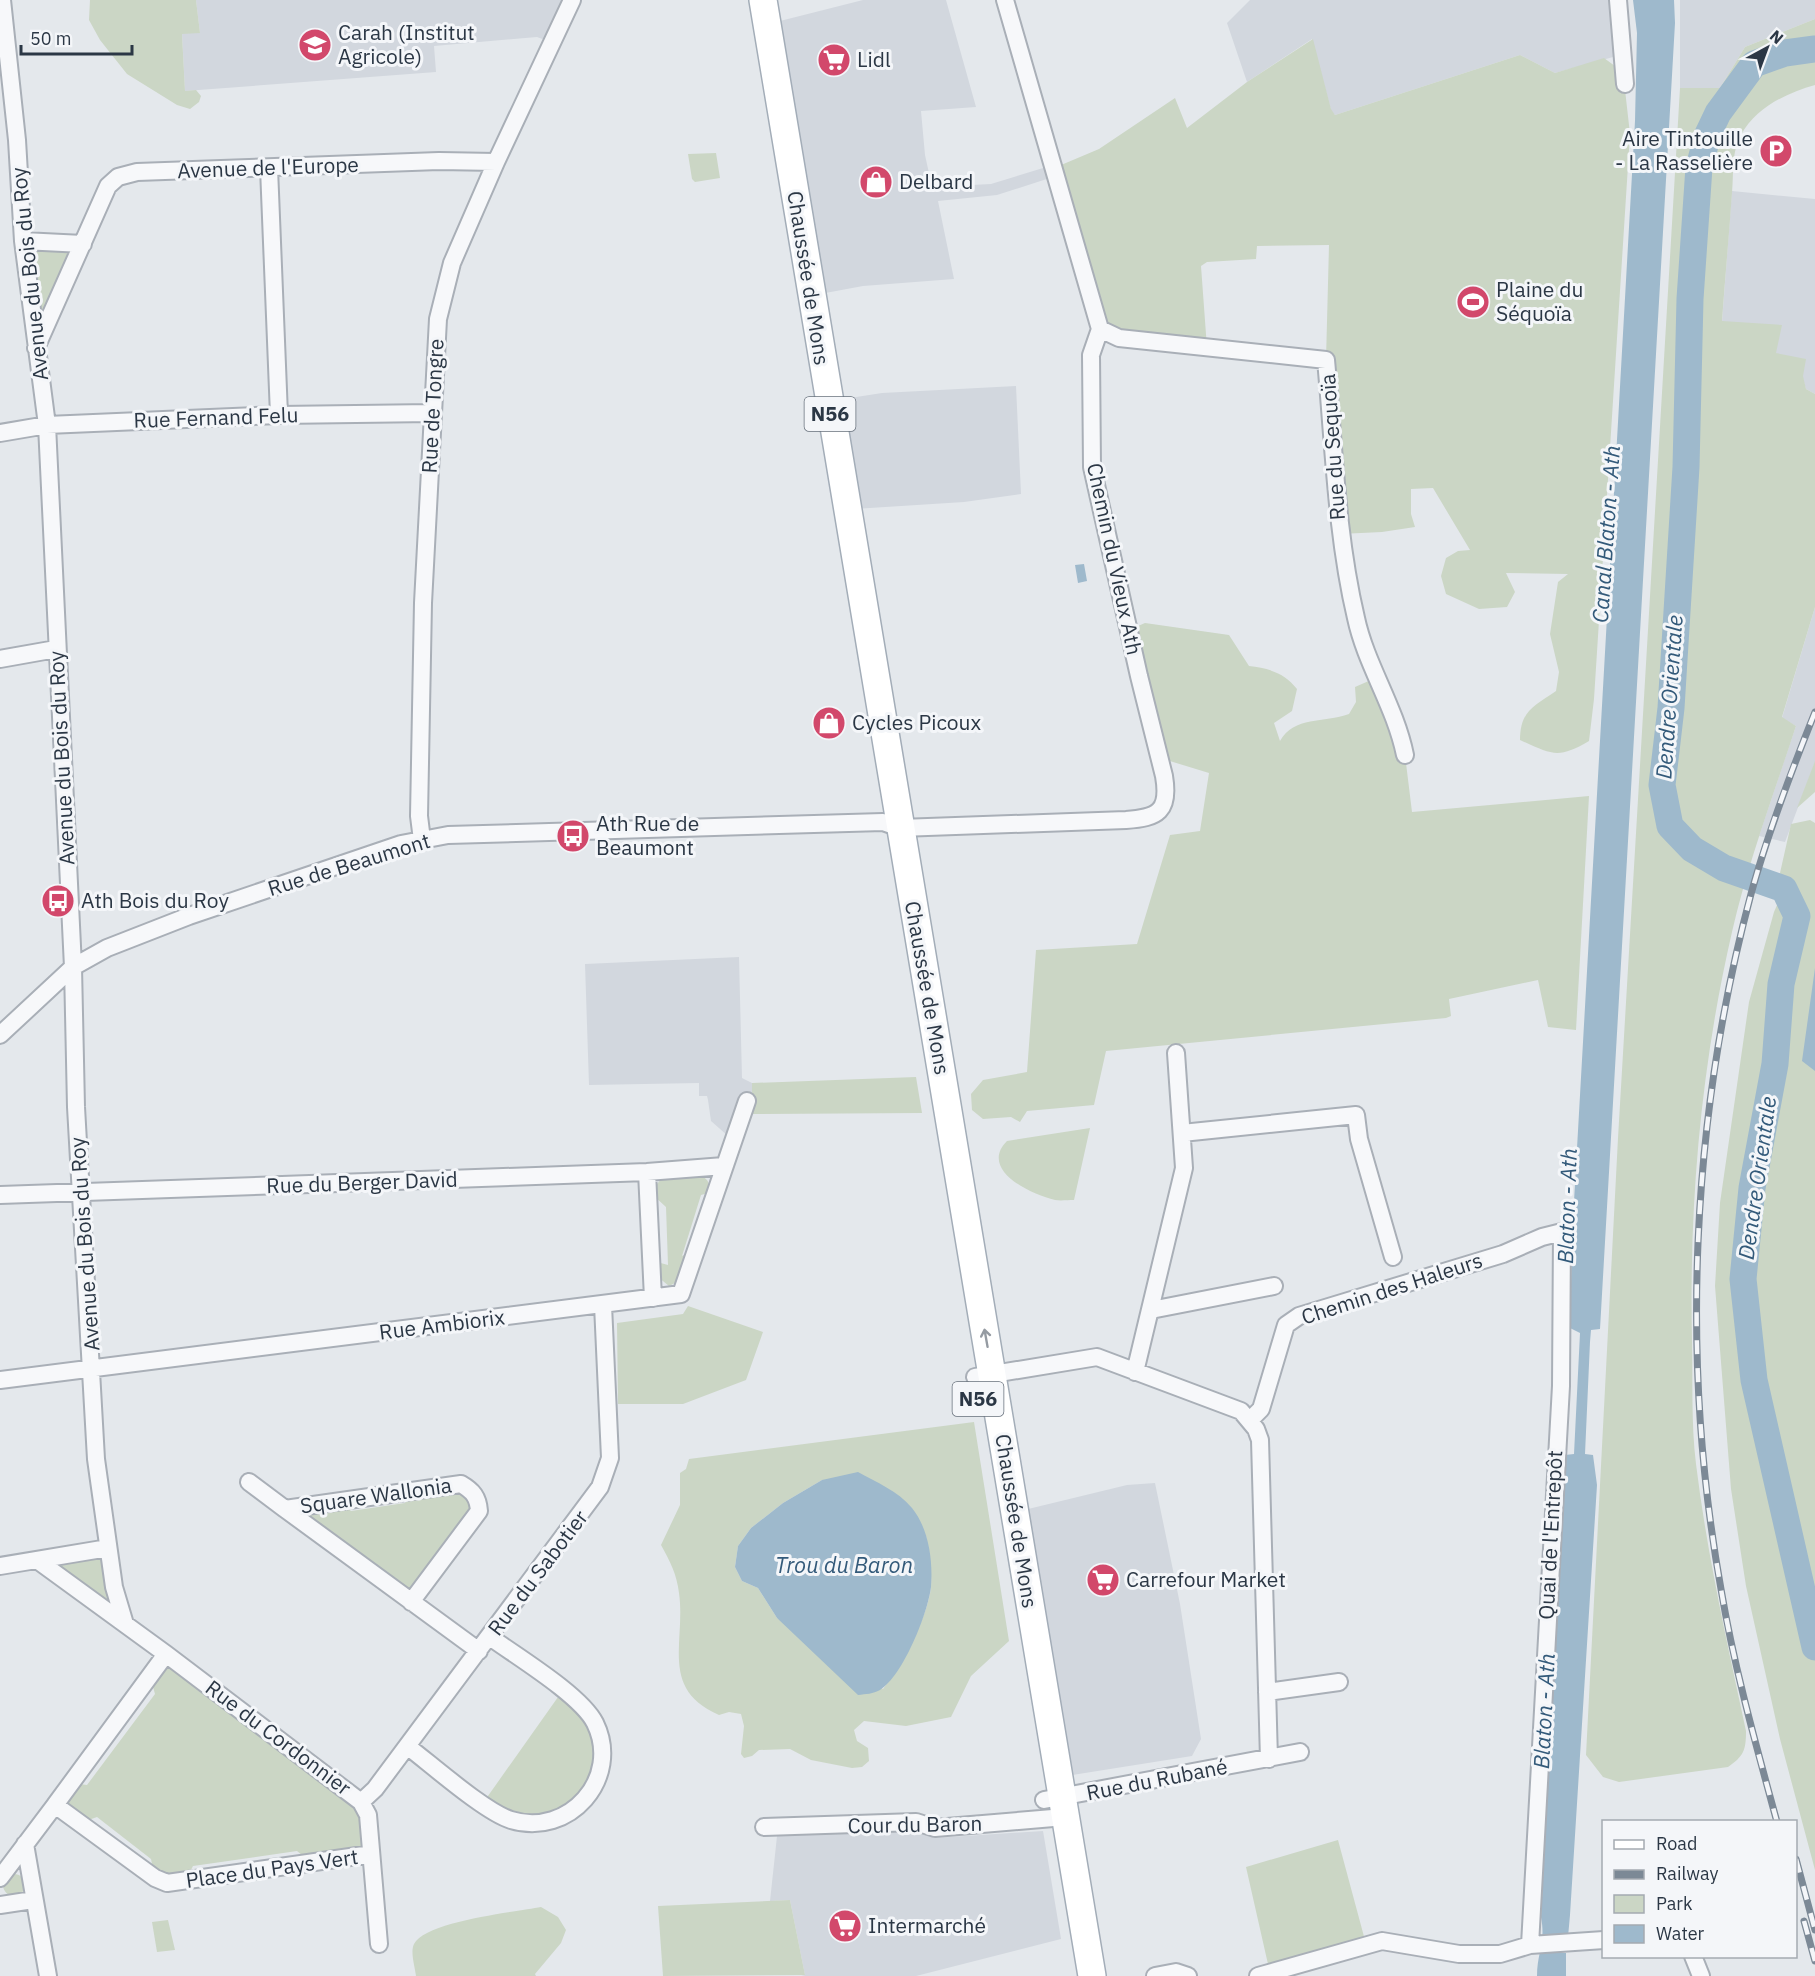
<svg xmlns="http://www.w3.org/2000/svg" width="1815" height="1976" viewBox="0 0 1815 1976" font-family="'IBM Plex Sans',sans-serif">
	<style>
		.built { fill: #d2d7de }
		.green { fill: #cbd6c5; fill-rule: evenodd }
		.water { fill: #9eb9cc }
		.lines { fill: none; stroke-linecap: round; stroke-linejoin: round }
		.river { stroke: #9eb9cc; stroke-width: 27 }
		.street-casing { stroke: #a9afb7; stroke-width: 20 }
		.primary-casing { stroke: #a3adb8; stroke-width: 30 }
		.street { stroke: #f7f8fa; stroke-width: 16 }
		.primary { stroke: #fff; stroke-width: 27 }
		.rail-casing { stroke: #7c8996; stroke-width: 7 }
		.rail { stroke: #f4f6f9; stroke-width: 4.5; stroke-dasharray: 14; stroke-linecap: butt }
		.oneway { stroke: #959ba2 }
		.labels { text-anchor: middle; stroke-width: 6; stroke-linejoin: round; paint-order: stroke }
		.shield { fill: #f4f6f9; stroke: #67707b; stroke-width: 1.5 }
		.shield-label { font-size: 20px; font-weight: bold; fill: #2b3745 }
		.poi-label { font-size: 21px; fill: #2b3745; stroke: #f4f6f9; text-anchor: start }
		.street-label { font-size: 21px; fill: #2b3745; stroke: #f4f6f9 }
		.water-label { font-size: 22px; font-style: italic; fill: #335a7a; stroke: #f4f6f9 }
	</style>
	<rect width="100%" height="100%" fill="#e4e8ec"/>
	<path class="built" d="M 196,0 L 572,0 L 553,43 L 537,37 L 434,46 L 436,72 L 185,91 L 182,33 L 200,33 Z
		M 863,0 L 946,0 L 976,107 L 921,111 L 925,155 L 932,187 L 991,184 L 1053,165 L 1056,176 L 997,195 L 938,201 L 954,279 L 863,286 L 820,294 L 780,21 Z
		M 1250,0 L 1618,0 L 1624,54 L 1555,73 L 1520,55 L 1335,115 L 1331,110 L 1312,39 L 1247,82 L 1227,23 Z
		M 1680,0 L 1815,0 L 1815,19 L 1745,47 L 1720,88 L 1680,88 Z
		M 1732,191 L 1815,199 L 1815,394 L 1806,389 L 1802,376 L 1776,353 L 1722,322 Z
		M 1016,386 L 1021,494 L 964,502 L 854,509 L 837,400 L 882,393 Z
		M 1815,607 L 1815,762 L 1785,842 L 1759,836 L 1796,726 L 1782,718 Z
		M 739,957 L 742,1078 L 752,1083 L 752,1101 L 728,1136 L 711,1121 L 708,1100 L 707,1096 L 699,1096 L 699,1083 L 589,1085 L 585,964 Z
		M 1155,1483 L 1180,1604 L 1201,1739 L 1192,1756 L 1066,1776 L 1024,1510 L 1127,1485 Z
		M 906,1826 L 935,1838 L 1043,1831 L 1061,1939 L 916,1976 L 801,1976 L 805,1975 L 790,1900 L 770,1901 L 778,1827 Z"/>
	<path class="green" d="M 90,0 L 196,0 L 200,33 L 182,34 L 185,91 L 196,90 L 201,96 L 199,102 L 190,109 L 177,105 L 127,74 L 100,40 L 89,20 Z
		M 1815,19 L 1815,85 C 1787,93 1756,107 1741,135 C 1731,153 1734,174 1732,193 C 1729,236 1725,279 1722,321 L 1782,325 L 1776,353 L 1806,359 L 1803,376 L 1806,389 L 1815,394 L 1815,607 L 1782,717 L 1796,726 C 1774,794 1748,862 1732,932 C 1701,1066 1689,1203 1692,1340 C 1693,1381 1691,1423 1696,1464 C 1707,1554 1727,1642 1746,1731 C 1746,1750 1744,1756 1728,1767 L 1619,1782 L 1603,1777 L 1586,1755 L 1618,1138 L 1680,88 L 1720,88 L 1745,47 Z
		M 1313,39 L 1331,109 L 1335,115 L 1520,55 L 1555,73 L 1604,58 L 1623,72 L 1630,134 L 1594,699 L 1589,741 C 1558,759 1553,755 1520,740 C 1520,711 1534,706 1556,691 L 1559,672 L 1550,634 L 1558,582 L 1568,574 L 1506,573 L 1515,592 L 1507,607 L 1479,609 L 1446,594 L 1441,576 L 1446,558 L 1458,551 L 1470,550 L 1433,488 L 1411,489 L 1411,514 L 1415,527 L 1382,532 L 1340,534 L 1326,360 L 1329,245 L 1257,246 L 1256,259 L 1207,262 L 1201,266 L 1207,348 L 1109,335 L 1054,168 L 1099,149 L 1175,98 L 1187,128 L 1247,82 Z
		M 716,153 L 720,178 L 695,182 L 692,179 L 688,154 Z
		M 23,241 L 83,244 L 36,349 Z
		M 1145,623 L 1229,635 L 1249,666 C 1268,668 1285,673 1297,689 L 1292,711 L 1274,723 L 1280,741 C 1294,716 1324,723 1349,714 L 1356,702 L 1355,687 L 1371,680 L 1405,755 L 1412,812 L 1589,796 L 1576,1030 L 1548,1027 L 1538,980 L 1449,999 L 1451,1016 L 1446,1018 L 1106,1051 L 1094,1105 L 1027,1111 L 1020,1122 L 1011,1117 L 983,1119 L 972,1110 L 971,1094 L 983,1080 L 1027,1072 L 1036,950 L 1137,944 L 1170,835 L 1200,831 L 1209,773 L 1160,758 L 1129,637 L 1138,626 Z
		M 1815,761 L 1815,792 L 1797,808 Z
		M 1810,820 L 1815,823 L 1815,1870 L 1780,1739 L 1746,1586 L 1731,1489 L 1715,1286 L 1720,1203 L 1749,1002 L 1774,912 L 1784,889 L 1780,873 L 1791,824 Z
		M 916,1077 L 922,1113 L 752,1114 L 752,1083 Z
		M 1090,1128 L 1074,1200 C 1068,1200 1060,1201 1055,1200 C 1029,1194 979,1169 1007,1141 Z
		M 699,1175 C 709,1179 710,1183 708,1193 L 701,1195 L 682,1256 L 688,1253 L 677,1282 L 669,1286 L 658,1277 L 657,1262 L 668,1265 L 666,1207 L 654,1196 C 654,1171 681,1175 699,1175 Z
		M 688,1306 L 763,1332 L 746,1380 L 683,1404 L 618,1404 L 617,1323 L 683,1314 Z
		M 974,1422 L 1009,1641 L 971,1676 L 951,1717 L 906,1726 L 864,1721 L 854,1730 L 857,1741 L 868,1748 L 869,1761 L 862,1767 L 852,1768 L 811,1760 L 790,1749 L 759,1750 L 752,1756 L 744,1758 L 741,1754 L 744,1726 L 741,1714 L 729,1712 L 719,1715 C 659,1689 686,1642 679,1593 C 677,1575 670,1561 661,1545 L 680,1505 L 680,1473 L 686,1469 L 689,1459 ZM 822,1480 L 926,1536 C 929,1553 932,1570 931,1587 C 928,1617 901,1665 883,1689 L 777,1618 L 758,1588 L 742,1581 L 735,1567 L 738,1546 L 751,1528 L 783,1503 Z
		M 461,1484 L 478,1499 L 411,1602 L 382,1569 L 341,1539 L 334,1546 L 309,1519 L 311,1513 L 340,1501 L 351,1511 L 405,1503 L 413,1491 Z
		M 89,1551 L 109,1560 L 116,1595 L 98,1604 L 51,1570 L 53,1558 Z
		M 166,1654 L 361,1802 L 371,1854 L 312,1863 L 297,1851 L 193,1866 L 185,1882 L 155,1878 L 151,1859 L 97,1817 L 80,1823 L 55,1805 L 71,1783 L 87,1785 L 155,1694 L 150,1676 Z
		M 563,1690 L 602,1742 L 591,1792 L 535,1824 L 483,1803 Z
		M 1338,1840 L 1366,1944 L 1270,1973 L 1246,1867 Z
		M3 1885a11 11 0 1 1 22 0a11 11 0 1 1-22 0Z
		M 790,1900 L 805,1975 L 663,1976 L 658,1906 Z
		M 541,1907 L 558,1917 L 566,1930 L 561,1943 L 535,1974 L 536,1976 L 416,1976 C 415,1967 410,1952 414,1944 C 426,1921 516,1912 541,1907 Z
		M 168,1920 L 175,1950 L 157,1952 L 152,1922 Z"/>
	<path class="water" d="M 1633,0 L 1674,0 L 1675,23 L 1600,1329 L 1591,1330 L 1590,1342 L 1585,1454 L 1593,1455 L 1597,1485 L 1570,1915 L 1568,1937 L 1558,1939 L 1558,1952 L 1566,1953 L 1566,1976 L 1537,1976 C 1537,1952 1546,1943 1541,1917 L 1565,1455 L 1574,1454 L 1580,1333 L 1570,1328 L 1572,1237 L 1635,121 L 1637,33 Z
		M 1084,564 L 1087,581 L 1078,583 L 1075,565 Z
		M 1815,968 L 1815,1071 L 1802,1061 Z
		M 858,1472 C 876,1482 898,1491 912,1508 C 929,1529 933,1561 931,1587 C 928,1613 903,1676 880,1690 C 873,1694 866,1694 858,1695 L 777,1618 L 758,1588 L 742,1581 L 735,1567 L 738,1546 L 751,1528 L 783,1503 L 822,1480 Z"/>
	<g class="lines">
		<path class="river" d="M 1815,49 L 1785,53 L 1754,64 L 1718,113 L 1708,134 L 1699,167 L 1690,299 L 1686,467 L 1671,708 L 1662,785 L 1670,826 L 1692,849 L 1724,868 L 1784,889 L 1797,916 L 1781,984 L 1775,1064 L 1752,1188 L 1743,1279 L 1754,1380 L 1815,1647"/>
		<defs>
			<path id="street" d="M 2,0 L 17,140 L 23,241 L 47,425 L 73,967 L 76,1107 L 96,1459 L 114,1587 L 125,1624
				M 1618,0 L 1625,84
				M 269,168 L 279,415
				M 23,241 L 83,244
				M 1100,329 L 1119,338 L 1326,360 C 1334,446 1336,533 1356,618 C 1366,665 1395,706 1405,755
				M 36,348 L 108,186 L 118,177 L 137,172 L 439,161 L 496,162
				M 0,433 L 47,425 L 279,415 L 432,413
				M 0,659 L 56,649
				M 422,840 L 419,816 L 423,603 L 438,319 L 452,263 L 496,162 L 572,0
				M 0,1035 L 73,967 L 107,948 L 189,916 L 401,844 L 448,835 L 883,822 L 900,828 L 1126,820 C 1158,818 1170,811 1164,776 L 1139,676 L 1092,467 L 1091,355 L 1100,329 L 1005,0
				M 1182,1133 L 1356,1115 L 1359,1139 L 1393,1257
				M 647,1172 L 653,1298
				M 0,1195 L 647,1172 L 724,1166
				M 1151,1310 L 1274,1286
				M 1135,1372 L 1184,1168 L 1176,1053
				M 975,1377 L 1097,1357 L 1241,1411 L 1256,1429 L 1260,1440 L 1269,1759
				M 0,1380 L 681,1294 L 747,1101
				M 1250,1420 L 1261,1409 L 1286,1325 L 1299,1316 L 1503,1254 L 1542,1237 L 1562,1232 L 1561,1386 L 1530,1945
				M 249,1482 L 285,1509
				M 37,1560 L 166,1654 L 361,1802 L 368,1815 L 379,1944
				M 0,1566 L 108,1548
				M 411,1602 L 479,1511 C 478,1497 473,1491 461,1484 L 285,1509 L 479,1651
				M 1267,1692 L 1339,1682
				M 407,1746 C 432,1765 485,1812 511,1820 C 569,1838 622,1778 595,1723 C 581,1695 516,1656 490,1637
				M 1044,1800 L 1300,1752
				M 361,1802 L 375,1789 L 600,1487 L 610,1458 L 603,1305
				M 55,1805 L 166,1654
				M 764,1827 L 916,1822 L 935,1828 L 1065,1817
				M 25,1844 L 48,1976
				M 0,1878 L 55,1805 L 155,1878 L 167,1883 L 371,1854
				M 0,1905 L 33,1900
				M 1693,1956 L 1701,1976
				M 1155,1976 L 1176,1972 L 1188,1976
				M 1258,1976 L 1382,1941 L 1459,1954 L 1500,1954 L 1530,1945 L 1604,1940"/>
			<path id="primary" d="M 763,0 L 1092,1976"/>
		</defs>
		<use href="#street" class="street-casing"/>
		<use href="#primary" class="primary-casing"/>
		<use href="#street" class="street"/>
		<use href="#primary" class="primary"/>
		<defs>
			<path id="rail" d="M 1777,1822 C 1756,1745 1734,1667 1721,1589 C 1680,1361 1691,1118 1751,894 C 1768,832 1791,772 1815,712
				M 1796,1859 L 1815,1930
				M 1804,1921 L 1815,1961"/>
		</defs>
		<use href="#rail" class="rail-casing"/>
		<use href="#rail" class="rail"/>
	</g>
	<defs><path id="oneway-shaft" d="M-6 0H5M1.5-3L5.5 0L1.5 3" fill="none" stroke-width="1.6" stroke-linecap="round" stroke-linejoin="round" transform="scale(1.5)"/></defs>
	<use class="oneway" href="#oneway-shaft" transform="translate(986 1338) rotate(-100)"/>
	<defs>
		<symbol id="school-disc" viewBox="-11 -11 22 22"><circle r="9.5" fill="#d2486b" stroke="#f4f6f9"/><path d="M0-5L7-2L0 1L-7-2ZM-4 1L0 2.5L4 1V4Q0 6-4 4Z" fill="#fff"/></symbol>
		<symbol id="supermarket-disc" viewBox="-11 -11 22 22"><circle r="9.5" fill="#d2486b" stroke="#f4f6f9"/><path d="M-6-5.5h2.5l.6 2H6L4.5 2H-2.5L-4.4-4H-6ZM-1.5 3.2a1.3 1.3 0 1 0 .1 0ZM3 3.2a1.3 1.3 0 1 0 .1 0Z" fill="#fff"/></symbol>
		<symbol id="parking-disc" viewBox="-11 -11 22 22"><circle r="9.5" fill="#d2486b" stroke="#f4f6f9"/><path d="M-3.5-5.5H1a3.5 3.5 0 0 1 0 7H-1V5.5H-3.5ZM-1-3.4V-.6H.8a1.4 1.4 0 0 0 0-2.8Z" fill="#fff"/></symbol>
		<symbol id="shop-disc" viewBox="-11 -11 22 22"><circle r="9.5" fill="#d2486b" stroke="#f4f6f9"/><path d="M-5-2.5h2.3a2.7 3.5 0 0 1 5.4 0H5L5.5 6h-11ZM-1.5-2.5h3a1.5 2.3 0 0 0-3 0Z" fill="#fff"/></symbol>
		<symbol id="stadium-disc" viewBox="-11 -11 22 22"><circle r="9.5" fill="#d2486b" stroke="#f4f6f9"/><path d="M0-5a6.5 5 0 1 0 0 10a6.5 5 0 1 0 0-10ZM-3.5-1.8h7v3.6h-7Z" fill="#fff"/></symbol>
		<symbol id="bus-disc" viewBox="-11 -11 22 22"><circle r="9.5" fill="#d2486b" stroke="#f4f6f9"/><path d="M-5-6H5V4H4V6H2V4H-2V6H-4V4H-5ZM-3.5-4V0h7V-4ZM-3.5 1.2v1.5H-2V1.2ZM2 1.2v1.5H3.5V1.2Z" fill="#fff"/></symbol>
	</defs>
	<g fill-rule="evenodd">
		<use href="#school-disc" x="296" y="26" width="38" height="38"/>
		<use href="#supermarket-disc" x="815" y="41" width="38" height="38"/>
		<use href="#parking-disc" x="1757" y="132" width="38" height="38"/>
		<use href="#shop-disc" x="857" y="163" width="38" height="38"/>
		<use href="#stadium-disc" x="1454" y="283" width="38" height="38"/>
		<use href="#shop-disc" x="810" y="704" width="38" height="38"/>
		<use href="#bus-disc" x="554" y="817" width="38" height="38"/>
		<use href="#bus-disc" x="39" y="882" width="38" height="38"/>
		<use href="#supermarket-disc" x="1084" y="1561" width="38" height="38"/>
		<use href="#supermarket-disc" x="826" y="1907" width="38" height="38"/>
	</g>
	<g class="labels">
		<g class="shield">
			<rect x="804.5" y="397" width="51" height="34" rx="4.5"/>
			<rect x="952.5" y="1382" width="51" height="34" rx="4.5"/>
		</g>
		<g class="shield-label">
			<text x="830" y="421">N56</text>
			<text x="978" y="1406">N56</text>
		</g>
		<g class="poi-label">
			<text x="338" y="40">Carah (Institut<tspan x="338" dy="24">Agricole)</tspan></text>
			<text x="857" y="67">Lidl</text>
			<text x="1753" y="146" text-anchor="end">Aire Tintouille<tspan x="1753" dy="24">- La Rasselière</tspan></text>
			<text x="899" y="189">Delbard</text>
			<text x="1496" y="297">Plaine du<tspan x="1496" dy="24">Séquoïa</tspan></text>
			<text x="852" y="730">Cycles Picoux</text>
			<text x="596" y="831">Ath Rue de<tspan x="596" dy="24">Beaumont</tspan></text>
			<text x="81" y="908">Ath Bois du Roy</text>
			<text x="1126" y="1587">Carrefour Market</text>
			<text x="868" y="1933">Intermarché</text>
		</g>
		<g class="street-label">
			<text transform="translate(268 168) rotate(-2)" y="7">Avenue de l'Europe</text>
			<text transform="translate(30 274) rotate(-96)" y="7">Avenue du Bois du Roy</text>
			<text transform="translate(808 278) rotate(81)" y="7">Chaussée de Mons</text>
			<text transform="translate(433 406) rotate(-87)" y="7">Rue de Tongre</text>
			<text transform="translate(216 418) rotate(-2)" y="7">Rue Fernand Felu</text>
			<text transform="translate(1333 447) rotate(-94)" y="7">Rue du Sequoïa</text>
			<text transform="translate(1114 559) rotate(78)" y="7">Chemin du Vieux Ath</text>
			<text transform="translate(62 758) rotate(-93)" y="7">Avenue du Bois du Roy</text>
			<text transform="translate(349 865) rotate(-17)" y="7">Rue de Beaumont</text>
			<text transform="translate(927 988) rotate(80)" y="7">Chaussée de Mons</text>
			<text transform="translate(362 1183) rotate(-2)" y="7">Rue du Berger David</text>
			<text transform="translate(85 1244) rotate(-94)" y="7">Avenue du Bois du Roy</text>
			<text transform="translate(1392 1289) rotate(-18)" y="7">Chemin des Haleurs</text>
			<text transform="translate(442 1325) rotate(-7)" y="7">Rue Ambiorix</text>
			<text transform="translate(376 1496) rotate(-8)" y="7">Square Wallonia</text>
			<text transform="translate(1016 1521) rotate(81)" y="7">Chaussée de Mons</text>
			<text transform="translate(1551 1535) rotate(-87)" y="7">Quai de l'Entrepôt</text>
			<text transform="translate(538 1573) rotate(-53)" y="7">Rue du Sabotier</text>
			<text transform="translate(278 1738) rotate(37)" y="7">Rue du Cordonnier</text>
			<text transform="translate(1157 1780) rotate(-11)" y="7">Rue du Rubané</text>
			<text transform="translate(915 1825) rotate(-1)" y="7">Cour du Baron</text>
			<text transform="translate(272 1869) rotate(-8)" y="7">Place du Pays Vert</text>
		</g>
		<g class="water-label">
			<text transform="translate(1606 534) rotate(-86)" y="8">Canal Blaton - Ath</text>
			<text transform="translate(1669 697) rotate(-86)" y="8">Dendre Orientale</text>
			<text transform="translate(1757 1178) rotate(-82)" y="8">Dendre Orientale</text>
			<text transform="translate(1567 1206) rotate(-88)" y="8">Blaton - Ath</text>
			<text x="844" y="1573">Trou du Baron</text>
			<text transform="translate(1544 1711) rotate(-87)" y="8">Blaton - Ath</text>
		</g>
	</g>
	<rect x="1602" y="1820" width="195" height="138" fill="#f4f6f9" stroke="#a4aab1" stroke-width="1.5"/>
	<rect x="1614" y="1840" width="30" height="9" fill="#ffffff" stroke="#a4aab1" stroke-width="1.5"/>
	<text x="1656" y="1850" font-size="18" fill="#2b3745">Road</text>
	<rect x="1614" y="1870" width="30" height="9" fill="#7c8996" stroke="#a4aab1" stroke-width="1.5"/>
	<text x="1656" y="1880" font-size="18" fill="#2b3745">Railway</text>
	<rect x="1614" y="1895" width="30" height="18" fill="#cbd6c5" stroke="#a4aab1" stroke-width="1.5"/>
	<text x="1656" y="1910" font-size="18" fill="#2b3745">Park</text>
	<rect x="1614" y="1925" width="30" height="18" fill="#9eb9cc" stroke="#a4aab1" stroke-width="1.5"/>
	<text x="1656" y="1940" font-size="18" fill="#2b3745">Water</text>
	<g transform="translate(1767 48) rotate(41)" stroke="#f4f6f9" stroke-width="4.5" paint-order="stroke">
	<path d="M0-4.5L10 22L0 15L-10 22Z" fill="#2b3745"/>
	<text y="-9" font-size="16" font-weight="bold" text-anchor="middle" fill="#2b3745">N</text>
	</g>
	<path d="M21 45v9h111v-9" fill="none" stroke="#2b3745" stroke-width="3"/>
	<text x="30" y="45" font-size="18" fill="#2b3745" stroke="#f4f6f9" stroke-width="4.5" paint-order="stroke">50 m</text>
</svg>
